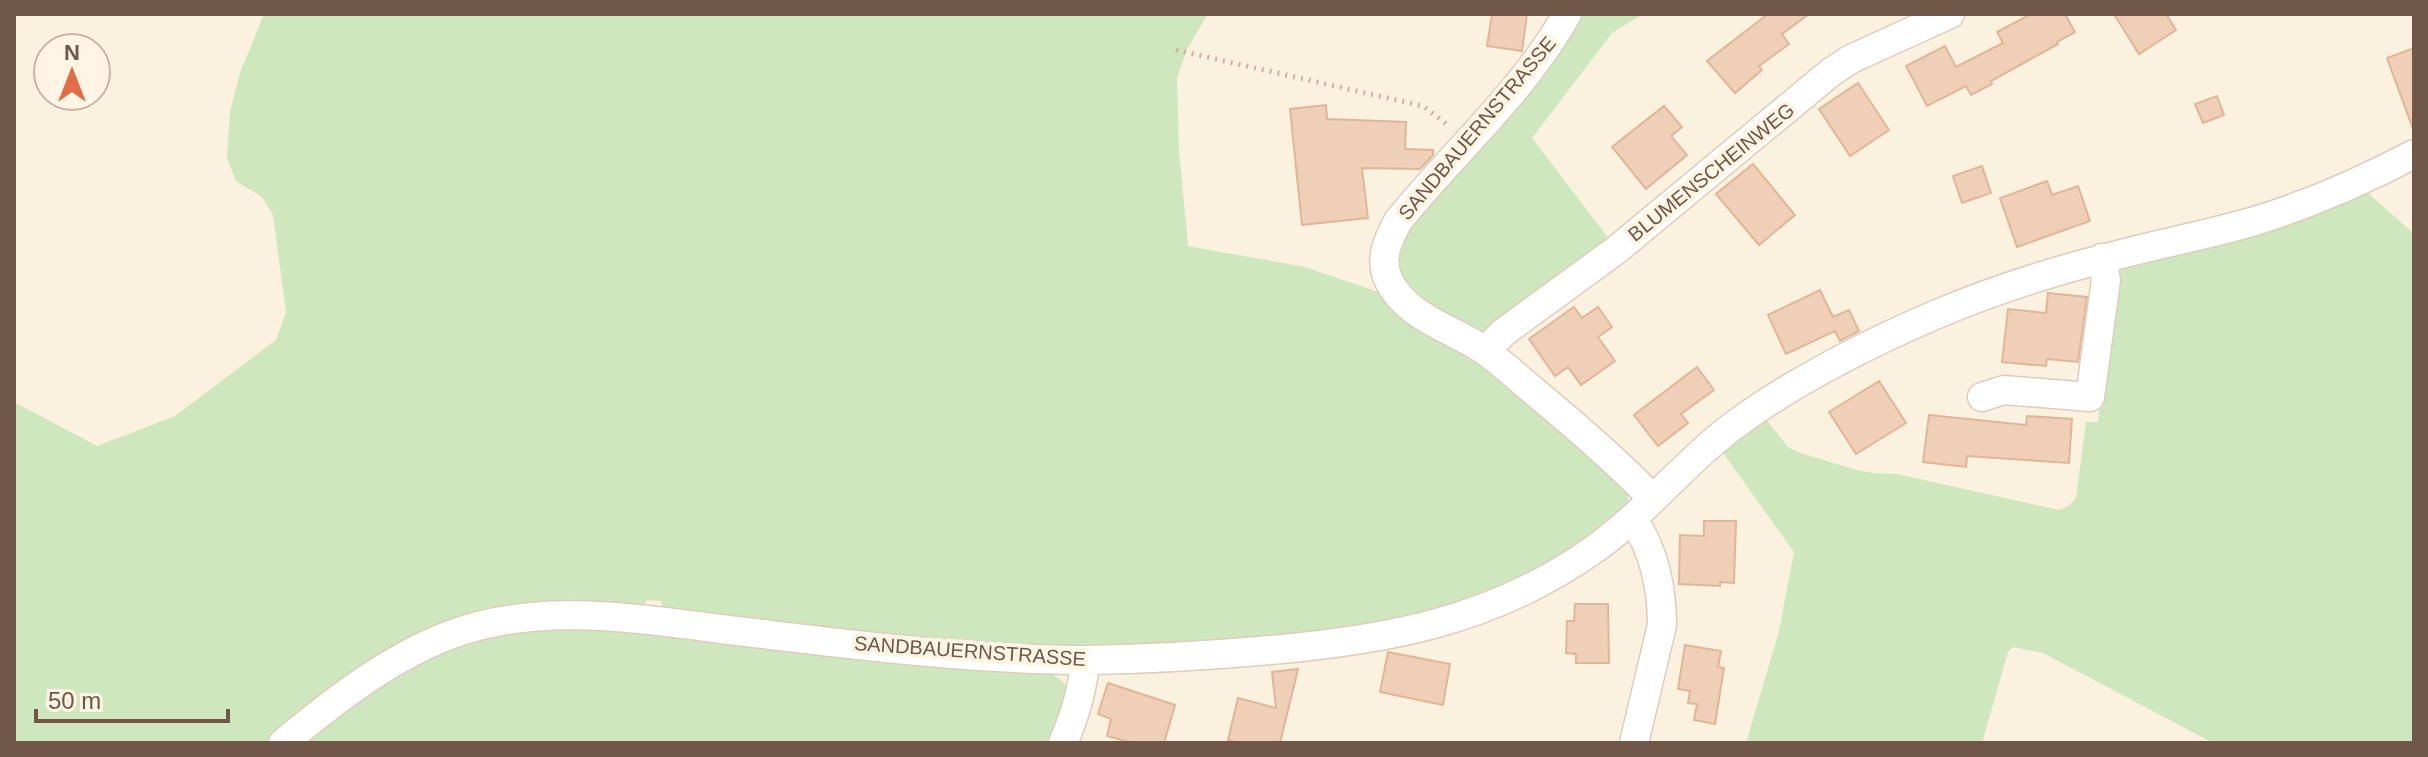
<svg xmlns="http://www.w3.org/2000/svg" width="2428" height="757" viewBox="0 0 2428 757" font-family="Arial,sans-serif">
	<style>
		.green { fill: #cee7be }
		.building { fill: #efcfb7; stroke: #e1b698; stroke-width: 2 }
		.lines { fill: none; stroke-linecap: round; stroke-linejoin: round }
		.minor-casing { stroke: #decdbb; stroke-width: 31 }
		.path { stroke: #d3b29b; stroke-width: 5; stroke-dasharray: 2 6; stroke-linecap: butt }
		.minor { stroke: #fff; stroke-width: 28 }
		.labels { text-anchor: middle; stroke-width: 8; stroke-linejoin: round; paint-order: stroke }
		.street-label { font-size: 20px; fill: #705748; stroke: #fff5e4 }
	</style>
	<rect width="100%" height="100%" fill="#fbf1df"/>
	<path class="green" d="M 264,14 L 1208,14 L 1187,49 L 1177,78 L 1179,150 L 1188,246 L 1305,267 L 1390,296 L 1484,359 L 1628,491 L 1628,502 L 1614,520 L 1547,569 L 1426,616 L 1294,638 L 1081,649 L 958,643 L 663,610 L 661,601 L 647,600 L 644,607 L 554,604 L 326,695 L 267,743 L 14,743 L 14,402 L 97,446 L 175,416 L 276,340 L 286,312 L 273,215 L 262,197 L 236,181 L 227,158 L 230,112 L 240,73 Z
		M 1572,14 L 1643,14 L 1612,33 L 1532,138 L 1610,240 L 1483,333 L 1475,333 L 1410,293 L 1392,268 L 1398,235 Z
		M 2367,192 L 2414,234 L 2414,743 L 2213,743 L 2043,653 L 2013,647 L 2008,652 L 1982,743 L 1746,743 L 1779,631 L 1794,552 L 1721,450 L 1765,418 L 1788,447 L 1800,453 L 1857,470 L 1874,473 L 1897,474 L 2059,510 L 2069,506 L 2076,498 L 2086,422 L 2098,422 L 2116,275 L 2123,268 Z
		M 582,625 L 1042,671 C 1085,683 1066,711 1056,743 L 299,743 L 385,680 L 472,638 Z"/>
	<path class="building" d="M 1492,14 L 1527,14 L 1522,51 L 1487,46 Z
		M 1768,14 L 1809,14 L 1782,34 L 1789,44 L 1759,66 L 1762,70 L 1735,93 L 1707,61 Z
		M 2031,14 L 2065,14 L 2075,32 L 2057,42 L 2058,44 L 1991,81 L 1992,84 L 1971,95 L 1966,86 L 1927,106 L 1906,66 L 1945,46 L 1956,67 L 2003,43 L 1997,32 Z
		M 2114,14 L 2166,14 L 2176,30 L 2139,54 Z
		M 2414,48 L 2414,125 L 2412,126 L 2387,58 Z
		M 1858,83 L 1889,130 L 1850,156 L 1819,109 Z
		M 2217,96 L 2224,115 L 2203,123 L 2195,104 Z
		M 1326,105 L 1327,119 L 1406,122 L 1405,149 L 1433,150 L 1433,155 L 1420,169 L 1362,168 L 1368,218 L 1302,225 L 1290,109 Z
		M 1664,106 L 1682,127 L 1671,136 L 1687,155 L 1646,189 L 1612,147 Z
		M 1753,164 L 1795,215 L 1759,245 L 1716,194 Z
		M 1982,166 L 1991,193 L 1962,203 L 1953,176 Z
		M 2047,181 L 2052,195 L 2078,186 L 2090,221 L 2017,247 L 2000,198 Z
		M 1820,290 L 1833,317 L 1849,310 L 1859,331 L 1840,341 L 1835,331 L 1786,354 L 1768,315 Z
		M 2048,293 L 2087,297 L 2078,362 L 2047,359 L 2046,366 L 2002,362 L 2008,309 L 2046,313 Z
		M 1574,307 L 1582,318 L 1598,307 L 1612,327 L 1598,337 L 1615,361 L 1581,385 L 1568,367 L 1555,376 L 1529,339 Z
		M 1697,367 L 1714,390 L 1681,414 L 1688,423 L 1658,446 L 1634,415 Z
		M 1879,381 L 1906,423 L 1856,454 L 1829,412 Z
		M 1929,415 L 2026,425 L 2027,416 L 2072,419 L 2069,463 L 1967,456 L 1966,467 L 1923,462 Z
		M 1704,521 L 1736,521 L 1734,583 L 1720,582 L 1720,586 L 1679,584 L 1680,535 L 1704,536 Z
		M 1575,604 L 1608,604 L 1609,663 L 1576,663 L 1576,654 L 1566,653 L 1567,621 L 1574,621 Z
		M 1685,645 L 1721,651 L 1718,667 L 1724,668 L 1715,724 L 1694,720 L 1697,704 L 1688,703 L 1690,691 L 1678,689 Z
		M 1388,652 L 1450,664 L 1443,705 L 1380,692 Z
		M 1298,669 L 1280,743 L 1239,743 L 1228,740 L 1238,698 L 1276,708 L 1272,672 Z
		M 1108,683 L 1175,705 L 1164,743 L 1133,743 L 1107,736 L 1111,719 L 1098,714 Z"/>
	<g class="lines">
		<defs>
			<path id="minor" d="M 1567,14 C 1524,91 1453,153 1398,221 C 1388,240 1379,258 1388,279 C 1405,317 1453,329 1484,350 C 1502,363 1519,379 1536,393 C 1577,427 1617,461 1653,499
				M 1485,351 L 1504,332 L 1615,251 L 1830,73 L 1851,59 L 1950,14
				M 1982,397 L 2004,390 L 2090,397 L 2106,280 L 2102,258
				M 1633,520 C 1654,549 1662,589 1662,625 L 1634,743
				M 283,743 C 333,702 386,660 447,636 C 544,598 654,622 754,633 C 864,646 976,660 1087,660 C 1144,659 1202,656 1259,651 C 1383,641 1493,622 1596,548 C 1646,512 1684,463 1733,426 C 1791,383 1869,343 1935,315 C 1991,291 2051,272 2110,257 C 2158,244 2207,235 2255,221 C 2310,204 2363,181 2414,154
				M 1063,743 C 1075,716 1083,689 1085,660"/>
		</defs>
		<use href="#minor" class="minor-casing"/>
		<path class="path" d="M 1176,50 L 1423,106 L 1448,125"/>
		<use href="#minor" class="minor"/>
	</g>
	<g class="labels">
		<g class="street-label">
			<text transform="translate(1477 128) rotate(-50)" y="7">SANDBAUERNSTRASSE</text>
			<text transform="translate(1711 172) rotate(-39)" y="7">BLUMENSCHEINWEG</text>
			<text transform="translate(970 651) rotate(4)" y="7">SANDBAUERNSTRASSE</text>
		</g>
	</g>
	<rect width="2428" height="757" fill="none" stroke="#705748" stroke-width="32"/>
	<g transform="translate(72 72)"><circle r="38" fill="#fff5e4" stroke="#c6b6a6" stroke-width="2"/>
	<path d="M0-6L14 30L0 20L-14 30Z" fill="#e26d47"/>
	<text y="-12" font-size="22" font-weight="bold" text-anchor="middle" fill="#705748">N</text>
	</g>
	<path d="M36 709v12h192v-12" fill="none" stroke="#705748" stroke-width="4"/>
	<text x="48" y="709" font-size="24" fill="#705748" stroke="#fff5e4" stroke-width="6" paint-order="stroke">50 m</text>
</svg>
